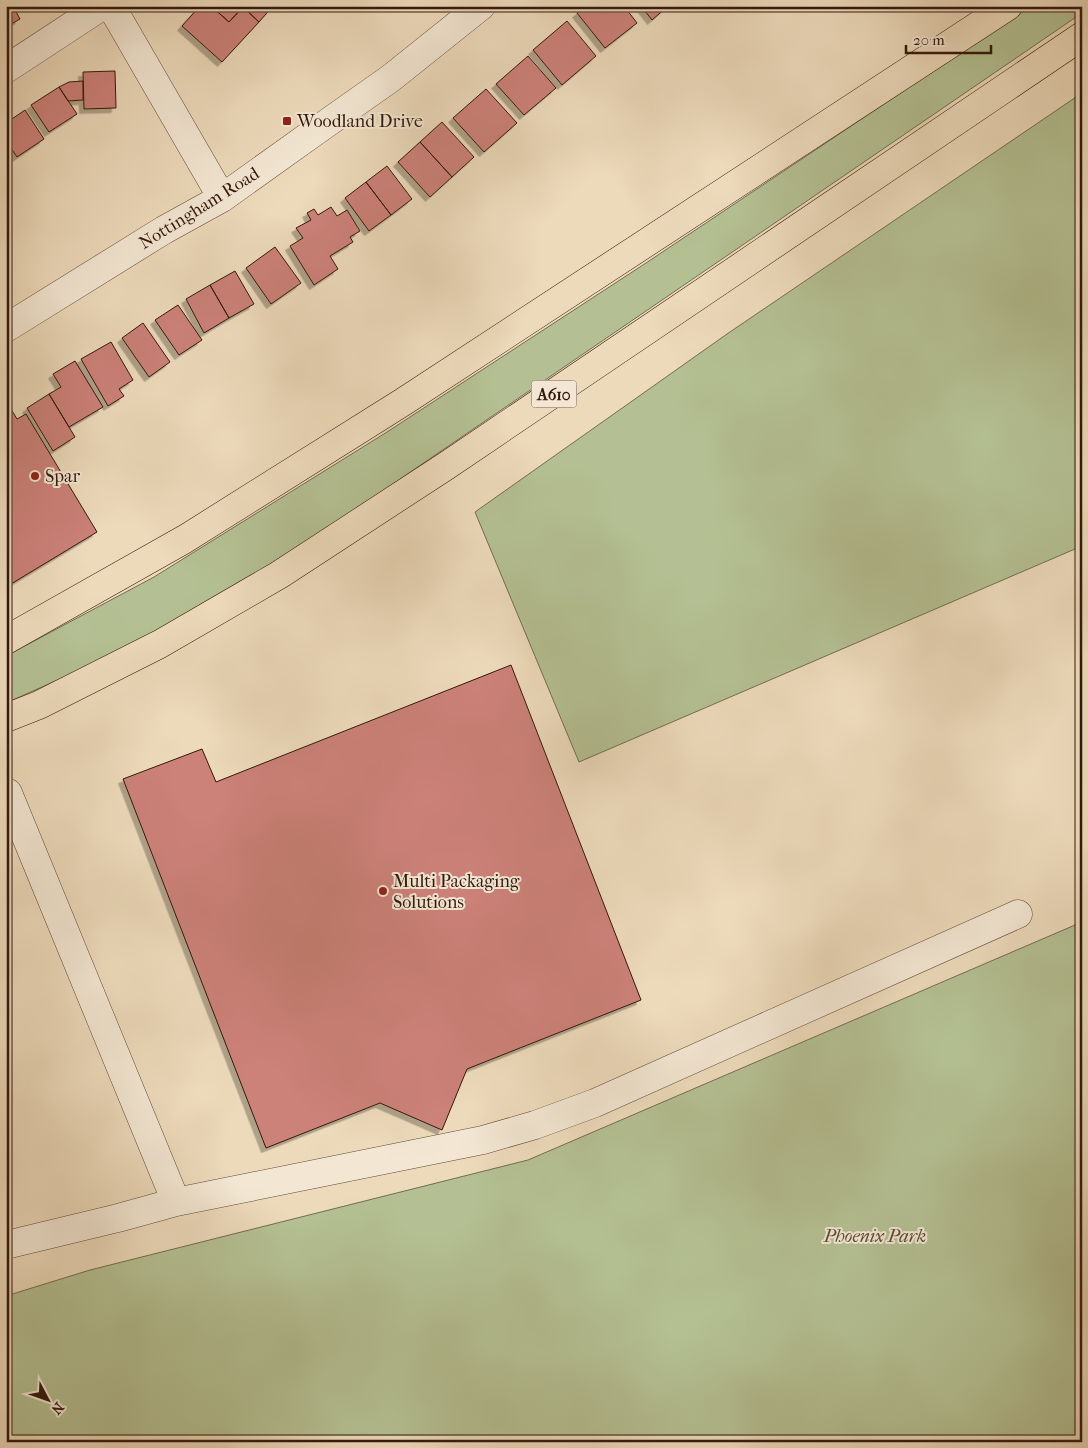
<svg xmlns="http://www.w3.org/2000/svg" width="1088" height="1448" viewBox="0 0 1088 1448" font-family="'IM FELL French Canon',serif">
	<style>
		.green { fill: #b4c093; stroke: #746c50 }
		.building { fill: #cc8179; stroke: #33180d; filter: url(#shadow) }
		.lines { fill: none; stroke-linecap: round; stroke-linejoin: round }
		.minor-casing { stroke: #624838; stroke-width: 29 }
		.highway-casing { stroke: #33180d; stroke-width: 29 }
		.minor { stroke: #f3e7d3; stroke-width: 28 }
		.highway { stroke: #eddabb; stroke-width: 28 }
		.poi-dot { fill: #8f2418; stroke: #f3e7d3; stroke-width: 2 }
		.labels { text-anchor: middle; stroke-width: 4; stroke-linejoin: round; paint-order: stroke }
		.shield { fill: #f3e7d3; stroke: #6d5648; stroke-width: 1 }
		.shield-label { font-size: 16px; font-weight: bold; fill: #33180d }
		.poi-label { font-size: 18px; fill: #33180d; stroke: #f3e7d3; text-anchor: start }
		.street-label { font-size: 18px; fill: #33180d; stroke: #f3e7d3 }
		.park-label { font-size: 18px; font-style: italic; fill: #5a4a35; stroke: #f3e7d3 }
	</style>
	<defs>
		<filter id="shadow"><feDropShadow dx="-4.5" dy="4.5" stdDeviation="0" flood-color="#0004"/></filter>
	</defs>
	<rect width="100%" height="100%" fill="#eddabb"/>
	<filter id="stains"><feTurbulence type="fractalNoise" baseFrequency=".004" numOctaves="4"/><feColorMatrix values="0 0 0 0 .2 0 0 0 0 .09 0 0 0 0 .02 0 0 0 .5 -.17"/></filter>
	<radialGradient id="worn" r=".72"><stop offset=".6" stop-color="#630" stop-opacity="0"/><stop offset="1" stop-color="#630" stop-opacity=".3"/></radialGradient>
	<path class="green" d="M 1031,6 L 1082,6 L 1082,13 L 330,527 L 220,596 L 107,658 L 6,703 L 6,656 L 154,577 L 387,432 L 646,263 Z
		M 1082,93 L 1082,546 L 579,762 L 475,512 L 727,334 Z
		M 1082,922 L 1082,1442 L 6,1442 L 6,1296 L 90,1270 L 528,1160 Z"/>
	<path class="building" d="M 6,6 L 13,6 L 20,19 L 6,27 Z
		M 200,6 L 211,6 L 229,22 L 243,7 L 259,22 L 222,62 L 182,26 Z
		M 211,6 L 244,6 L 229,22 Z
		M 244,6 L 273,6 L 259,22 L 243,7 Z
		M 586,6 L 624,6 L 637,23 L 605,48 L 577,13 Z
		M 641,6 L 668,6 L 652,20 Z
		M 567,21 L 596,56 L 562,85 L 533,50 Z
		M 528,56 L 556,88 L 524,115 L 496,84 Z
		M 115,71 L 116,108 L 84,109 L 83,72 Z
		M 83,81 L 83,100 L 68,101 L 59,87 L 69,82 Z
		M 59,87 L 77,114 L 49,132 L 31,105 Z
		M 486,89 L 517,123 L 484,152 L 453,118 Z
		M 25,110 L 44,139 L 17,157 L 6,141 L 6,123 Z
		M 442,122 L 474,157 L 452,177 L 420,142 Z
		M 420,142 L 452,177 L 430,197 L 398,162 Z
		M 387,166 L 412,199 L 391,215 L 366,182 Z
		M 366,182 L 391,215 L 369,231 L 345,198 Z
		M 331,207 L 337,216 L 347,210 L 360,231 L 350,237 L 353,242 L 330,256 L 338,269 L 314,285 L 290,246 L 303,238 L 296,228 L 311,220 L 307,213 L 314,209 L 318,215 Z
		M 275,247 L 301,283 L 271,304 L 246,268 Z
		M 235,271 L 254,304 L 229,318 L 210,285 Z
		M 210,285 L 229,318 L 204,333 L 186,299 Z
		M 178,305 L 202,340 L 179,355 L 155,320 Z
		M 143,323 L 170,362 L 149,377 L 122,338 Z
		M 111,342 L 133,380 L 119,389 L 124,396 L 108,406 L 81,359 Z
		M 75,361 L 103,407 L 69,427 L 49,394 L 61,387 L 53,374 Z
		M 49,394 L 75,437 L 53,451 L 27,408 Z
		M 11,409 L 17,419 L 26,414 L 97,532 L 6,587 L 6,412 Z
		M 511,665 L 641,1000 L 467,1069 L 442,1130 L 380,1103 L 266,1148 L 123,779 L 202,749 L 216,782 Z"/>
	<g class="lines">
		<defs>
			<path id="minor" d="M 111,6 L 222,198
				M 6,69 L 102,6
				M 6,328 L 164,230 L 222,198 L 313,133 L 391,78 L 481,6
				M 8,793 L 176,1202
				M 6,1245 L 118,1218 L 176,1202 L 483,1140 L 535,1125 L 595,1103 L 1018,914"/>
			<path id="highway" d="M 6,640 L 185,539 L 403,402 L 1008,6
				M 6,718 L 39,705 L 160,644 L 279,575 L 446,466 L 1082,36"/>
		</defs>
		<use href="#minor" class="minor-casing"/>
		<use href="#highway" class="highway-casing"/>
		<use href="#minor" class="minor"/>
		<use href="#highway" class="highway"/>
	</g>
	<g class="poi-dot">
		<rect x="282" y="116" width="10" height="10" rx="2.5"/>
		<circle cx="35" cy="476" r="5"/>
		<circle cx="383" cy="891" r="5"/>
	</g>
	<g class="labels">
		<rect class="shield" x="531.5" y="380.5" width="45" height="27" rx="4"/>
		<g class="shield-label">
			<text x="554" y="400">A610</text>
		</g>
		<g class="poi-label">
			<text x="297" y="127">Woodland Drive</text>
			<text x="45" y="482">Spar</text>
			<text x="393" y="887">Multi Packaging<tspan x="393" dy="21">Solutions</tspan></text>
		</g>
		<g class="street-label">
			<text transform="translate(199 208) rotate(-32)" y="6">Nottingham Road</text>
		</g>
		<g class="park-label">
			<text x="875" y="1242">Phoenix Park</text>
		</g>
	</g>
	<rect width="1088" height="1448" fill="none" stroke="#eddabb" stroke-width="25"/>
	<rect x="8" y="8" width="1073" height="1433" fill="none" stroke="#33180d" stroke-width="2.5"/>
	<rect x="12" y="12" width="1063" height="1423" fill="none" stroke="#33180d"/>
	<g transform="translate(48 1400) rotate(131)" stroke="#f3e7d3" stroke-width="4" paint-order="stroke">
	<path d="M0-4L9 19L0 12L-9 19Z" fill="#33180d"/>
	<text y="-8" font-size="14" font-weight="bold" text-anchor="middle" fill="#33180d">N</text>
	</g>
	<path d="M906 45v8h85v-8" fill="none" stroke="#33180d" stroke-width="2.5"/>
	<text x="913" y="45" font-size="15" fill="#33180d" stroke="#f3e7d3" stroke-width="4" paint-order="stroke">20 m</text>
	<rect width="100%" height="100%" filter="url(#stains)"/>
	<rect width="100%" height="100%" fill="url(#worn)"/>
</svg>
